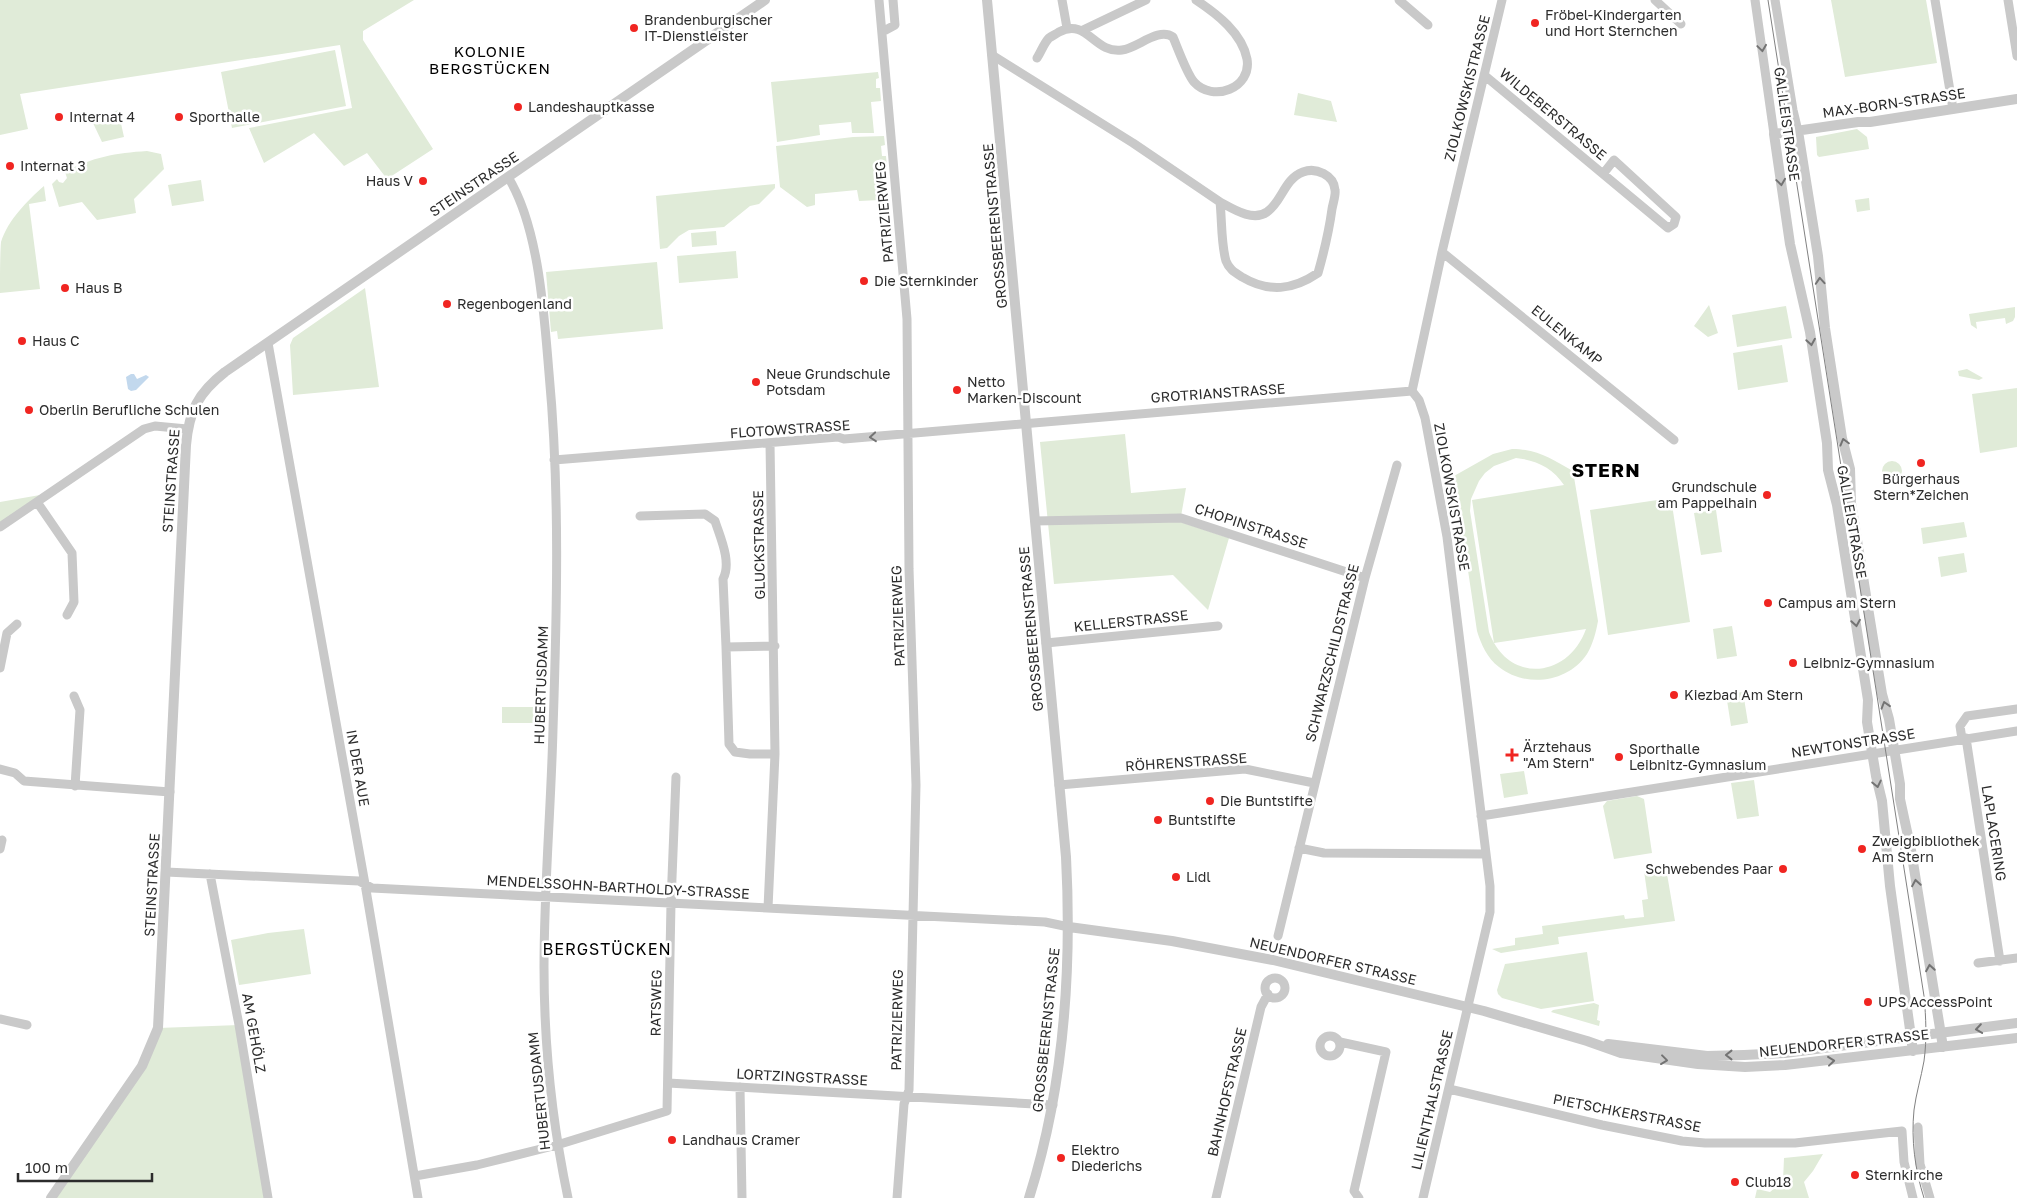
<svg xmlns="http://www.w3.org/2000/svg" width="2017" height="1198" viewBox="0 0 2017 1198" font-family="'Golos Text',sans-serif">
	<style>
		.green { fill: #e0ebd8; fill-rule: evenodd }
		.water { fill: #c2d8ed }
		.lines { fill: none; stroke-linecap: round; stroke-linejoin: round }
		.minor { stroke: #c9c9c9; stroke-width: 9 }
		.tertiary { stroke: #c9c9c9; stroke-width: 10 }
		.tram { stroke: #818181; stroke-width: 1 }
		.oneway { stroke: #737373 }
		.poi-dot { fill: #f02521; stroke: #fff; stroke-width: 2 }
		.labels { text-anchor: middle; stroke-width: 5; stroke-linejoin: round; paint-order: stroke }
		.poi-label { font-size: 14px; fill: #2c2c2c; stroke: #fff; text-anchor: start }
		.street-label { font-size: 14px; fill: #2c2c2c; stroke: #fff }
		.neighbourhood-label { font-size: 15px; letter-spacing: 1px; fill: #000; stroke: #fff }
		.quarter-label { font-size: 16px; letter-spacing: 1px; fill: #000; stroke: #fff }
		.district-label { font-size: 19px; font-weight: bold; letter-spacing: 1px; fill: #000; stroke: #fff }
	</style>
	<rect width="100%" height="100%" fill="#fff"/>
	<path class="green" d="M 0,0 L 414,0 L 363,31 L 363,40 L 433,149 L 387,179 L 367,153 L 344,166 L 314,133 L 264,163 L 249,128 L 352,108 L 340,45 L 20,94 L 28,129 L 0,135 Z
		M 1831,0 L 1926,0 L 1937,63 L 1845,77 Z
		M 335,50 L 346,106 L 232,128 L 221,72 Z
		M 878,72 L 879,78 L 876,79 L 876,88 L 880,88 L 881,101 L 871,102 L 874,133 L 852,133 L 851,122 L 819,125 L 820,135 L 777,142 L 771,82 Z
		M 1298,93 L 1331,101 L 1337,122 L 1294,115 Z
		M 118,110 L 124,137 L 102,142 L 93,123 Z
		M 1857,129 L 1867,137 L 1869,149 L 1819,157 L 1817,155 L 1816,137 Z
		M 884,136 L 885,145 L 881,146 L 882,156 L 886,156 L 887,168 L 878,170 L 880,200 L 859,201 L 857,190 L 815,194 L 815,205 L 807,207 L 780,187 L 776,146 L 853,137 Z
		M 147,151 L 161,154 L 164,169 L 134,199 L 136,213 L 97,220 L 82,202 L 59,207 L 52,184 L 57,179 L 59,182 L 63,183 L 67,178 L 65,172 C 92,157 116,153 147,151 Z
		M 201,180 L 204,201 L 172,206 L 168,185 Z
		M 775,184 L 775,188 L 759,204 L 750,206 L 724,227 L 689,230 L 679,236 L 667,248 L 660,249 L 656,196 Z
		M 44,186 L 46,201 L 29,204 L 40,289 L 0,293 C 0,281 0,253 1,242 C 8,220 27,201 44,186 Z
		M 1869,198 L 1870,210 L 1857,212 L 1855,200 Z
		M 716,231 L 717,245 L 692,247 L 691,233 Z
		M 736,251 L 738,278 L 679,283 L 677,256 Z
		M 657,262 L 663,329 L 558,339 L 557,331 L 551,332 L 546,272 Z
		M 365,288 L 379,387 L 293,395 L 290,345 L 293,338 Z
		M 1709,305 L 1718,333 L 1708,337 L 1694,326 Z
		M 1786,306 L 1792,338 L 1737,347 L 1732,315 Z
		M 2015,307 L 2015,317 L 2013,321 L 2006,324 L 2005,318 L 1976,322 L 1977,329 L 1971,325 L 1969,314 Z
		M 1782,345 L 1788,382 L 1738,390 L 1733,353 Z
		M 1967,369 L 1983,378 L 1979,380 L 1959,376 L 1958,371 Z
		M 2017,388 L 2017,447 L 1980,453 L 1972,394 Z
		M 1125,434 L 1131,493 L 1186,488 L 1180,522 L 1229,538 L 1208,610 L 1173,575 L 1054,584 L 1040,442 Z
		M 1512,449 C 1538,449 1551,459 1573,471 L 1598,621 C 1596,632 1593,644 1587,654 C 1568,683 1525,688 1499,667 C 1487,658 1481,644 1477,631 L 1454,476 L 1493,454 ZM 1516,458 C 1536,460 1553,468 1564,485 L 1472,500 L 1494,643 L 1586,629 C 1568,679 1508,684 1489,632 L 1470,511 L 1471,499 L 1479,481 L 1485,473 L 1494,466 Z
		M1882 471a10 10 0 1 1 20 0a10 10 0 1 1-20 0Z
		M 40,495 L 0,523 L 0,502 Z
		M 1671,498 L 1690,622 L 1608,635 L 1590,510 Z
		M 1716,510 L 1722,552 L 1701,555 L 1694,513 Z
		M 1964,522 L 1967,537 L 1923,544 L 1921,528 Z
		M 1964,553 L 1967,572 L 1941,577 L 1938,557 Z
		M 1732,626 L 1737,656 L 1717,659 L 1713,629 Z
		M 1743,692 L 1748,723 L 1731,726 L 1726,694 Z
		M 502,707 L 538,707 L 538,723 L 502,723 Z
		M 1524,771 L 1528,794 L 1504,798 L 1500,774 Z
		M 1754,780 L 1759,816 L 1737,819 L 1731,783 Z
		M 1637,796 L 1644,799 L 1652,853 L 1614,859 L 1603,806 L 1607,801 Z
		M 1666,868 L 1675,921 L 1558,937 L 1559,944 L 1501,953 L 1492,949 L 1515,945 L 1515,938 L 1543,934 L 1542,926 L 1624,915 L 1625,919 L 1644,917 L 1642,900 L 1648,899 L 1644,871 Z
		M 304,929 L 311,974 L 239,985 L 231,940 L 268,933 Z
		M 1587,952 L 1594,1001 L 1541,1009 L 1502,998 L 1498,994 L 1497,990 L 1505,964 Z
		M 1594,1003 L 1599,1005 L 1597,1020 L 1600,1021 L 1599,1026 L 1551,1012 L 1553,1010 Z
		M 239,1025 L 268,1198 L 51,1198 L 142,1066 L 158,1028 Z
		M 1823,1154 L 1813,1171 L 1804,1182 L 1809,1198 L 1755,1198 L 1757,1189 L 1770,1192 L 1783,1181 L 1784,1158 Z"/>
	<path class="water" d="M 131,374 L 134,374 L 137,379 L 146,375 L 149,377 L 136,390 L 131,391 L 128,389 L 126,377 Z"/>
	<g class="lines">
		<path class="minor" d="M 879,0 L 907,319 L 909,569 L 916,785 L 909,1090 L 904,1104 L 897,1198
			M 1062,0 L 1067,28
			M 1399,0 L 1428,25
			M 1655,0 L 1681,24
			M 1755,0 L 1774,134
			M 1775,0 L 1793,110 L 1798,131
			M 1935,0 L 1953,109
			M 2008,0 L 2017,56
			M 1083,30 L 1146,0
			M 882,32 L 895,25 L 893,0
			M 992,55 L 1133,143 L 1220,202 C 1222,220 1221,244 1226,261 C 1229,269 1234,272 1242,277 C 1269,293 1293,290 1318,273 C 1324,252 1329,231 1332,209 C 1333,203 1336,195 1335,190 C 1334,175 1316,167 1303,172 C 1284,179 1282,202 1267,212 C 1253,222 1233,209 1220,202
			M 1037,58 C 1041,52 1044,43 1049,38 C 1052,36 1056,34 1059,32 C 1087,17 1094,54 1122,50 C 1138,48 1158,27 1173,37 C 1178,49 1187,74 1194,82 C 1213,103 1252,88 1247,59 C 1242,33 1217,14 1196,0
			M 1484,75 L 1668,228 L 1674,224 L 1676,217 L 1614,160 L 1603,174
			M 508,177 C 539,227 544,314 549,373 C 560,491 557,610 553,729 C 551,808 544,888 544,967 C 544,1045 552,1122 568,1198
			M 1442,252 L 1674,440
			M 268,343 L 365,884 L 418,1198
			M 554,460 L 838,437 L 844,439 L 1412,391
			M 37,502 L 72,553 L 74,602 L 67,615
			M 640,516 L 705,514 L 715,521 C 720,537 732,562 723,579 L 726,647
			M 1035,521 L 1181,518 L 1365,578
			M 0,527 L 144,429 L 155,426 L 187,429
			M 1046,643 L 1218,626
			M 775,646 L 726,647 L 729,744 L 735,752 L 750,754 L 775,754
			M 0,668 L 7,633 L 17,624
			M 74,696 L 80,710 L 75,786
			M 1966,738 L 2000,961
			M 1962,739 L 1960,726 L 1967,716 L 2017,709
			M 0,769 L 15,773 L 24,781 L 170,792
			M 1059,785 L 1245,769 L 1314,783
			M 1481,816 L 2017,731
			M 1299,848 L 1324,853 L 1486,854
			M 0,849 L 2,840
			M 166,872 L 359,881 L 372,888 L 1045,922 L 1069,927
			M 210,874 L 239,1025 L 268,1198
			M 768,908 L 775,754 L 770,443
			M 1278,936 L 1365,578 L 1397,465
			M 1978,963 L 2017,958
			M1265 988a10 10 0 1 1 20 0a10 10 0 1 1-20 0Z
			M 0,1019 L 27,1025
			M1320 1046a10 10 0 1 1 20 0a10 10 0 1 1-20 0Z
			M 1340,1042 L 1386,1052 L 1354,1191 L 1359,1198
			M 668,1083 L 1053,1105
			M 740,1087 L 742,1198
			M 1449,1089 L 1602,1125 L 1682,1141 L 1705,1143 L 1795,1143 L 1902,1131 L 1904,1162 L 1913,1198
			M 1918,1127 L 1920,1164 L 1930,1198
			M 415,1176 L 477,1165 L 557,1145 L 667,1111 L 671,903 L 676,777
			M 1216,1198 L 1261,1007 L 1268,994
			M 1423,1198 L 1490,912 L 1490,886 L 1447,537 L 1425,418 L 1419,400 L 1412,391 L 1442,252 L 1502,0"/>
		<path class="tertiary" d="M 987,0 L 1066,857 C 1072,971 1064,1088 1029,1198
			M 1798,131 L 1818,256 L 1825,328 L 1842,438 L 1850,469 L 1851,503 L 1882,694 L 1889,719 L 1900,784 L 1900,799 L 1911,850 L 1943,1047
			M 1069,927 L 1172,941 L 1273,960 L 1484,1011 L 1587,1041 L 1621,1053 L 1698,1064 L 1745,1067 L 1785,1065 L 2017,1038
			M 1608,1044 L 1707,1056 L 1744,1055 L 1785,1053 L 2017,1023
			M 1913,1051 L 1890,886 L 1882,801 L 1876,776 L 1867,722 L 1868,700 L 1837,505 L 1828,470 L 1827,443 L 1810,332 L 1790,244 L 1774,134 L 1858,122 L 1870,122 L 2017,99
			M 51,1198 L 142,1066 L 158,1028 L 186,445 C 189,411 198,393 225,372 L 765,0"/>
		<path class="tram" d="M 1768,0 L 1924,996 C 1926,1018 1927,1039 1924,1061 C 1921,1078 1916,1094 1914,1110 C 1911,1140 1915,1170 1924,1198"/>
	</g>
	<defs><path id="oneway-chevron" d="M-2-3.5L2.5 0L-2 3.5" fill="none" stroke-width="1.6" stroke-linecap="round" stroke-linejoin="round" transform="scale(1.25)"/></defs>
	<g class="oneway">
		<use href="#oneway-chevron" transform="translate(1762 48) rotate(82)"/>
		<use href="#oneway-chevron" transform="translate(1781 182) rotate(82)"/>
		<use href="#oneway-chevron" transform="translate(1820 281) rotate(-94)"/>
		<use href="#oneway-chevron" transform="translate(1811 342) rotate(81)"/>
		<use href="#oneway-chevron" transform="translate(873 437) rotate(175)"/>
		<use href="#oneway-chevron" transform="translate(1844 442) rotate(-105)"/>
		<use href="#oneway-chevron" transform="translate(1856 623) rotate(81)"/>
		<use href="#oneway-chevron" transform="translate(1885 705) rotate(-107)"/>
		<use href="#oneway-chevron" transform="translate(1877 784) rotate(78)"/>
		<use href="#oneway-chevron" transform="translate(1916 883) rotate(-99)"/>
		<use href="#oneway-chevron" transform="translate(1930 968) rotate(-99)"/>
		<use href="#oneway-chevron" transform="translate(1979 1029) rotate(172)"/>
		<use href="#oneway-chevron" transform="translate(1729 1055) rotate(180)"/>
		<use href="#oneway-chevron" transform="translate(1664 1060) rotate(7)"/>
		<use href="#oneway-chevron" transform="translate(1831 1061) rotate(-6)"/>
	</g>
	<g class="poi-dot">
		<circle cx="1535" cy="23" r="5"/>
		<circle cx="634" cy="28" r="5"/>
		<circle cx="518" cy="107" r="5"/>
		<circle cx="59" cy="117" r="5"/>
		<circle cx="179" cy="117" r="5"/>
		<circle cx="10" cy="166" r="5"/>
		<circle cx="423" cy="181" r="5"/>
		<circle cx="864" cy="281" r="5"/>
		<circle cx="65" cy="288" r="5"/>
		<circle cx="447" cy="304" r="5"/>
		<circle cx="22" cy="341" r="5"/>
		<circle cx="756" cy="382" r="5"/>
		<circle cx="957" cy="390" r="5"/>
		<circle cx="29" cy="410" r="5"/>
		<circle cx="1921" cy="463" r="5"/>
		<circle cx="1767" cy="495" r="5"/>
		<circle cx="1768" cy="603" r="5"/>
		<circle cx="1793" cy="663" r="5"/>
		<circle cx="1674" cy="695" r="5"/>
		<path d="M1509.5 747.5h5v5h5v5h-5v5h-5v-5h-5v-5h5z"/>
		<circle cx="1619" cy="757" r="5"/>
		<circle cx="1210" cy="801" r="5"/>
		<circle cx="1158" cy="820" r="5"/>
		<circle cx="1862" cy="849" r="5"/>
		<circle cx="1783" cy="869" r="5"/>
		<circle cx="1176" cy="877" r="5"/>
		<circle cx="1868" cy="1002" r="5"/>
		<circle cx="672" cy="1140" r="5"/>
		<circle cx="1061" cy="1158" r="5"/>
		<circle cx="1855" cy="1175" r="5"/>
		<circle cx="1735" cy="1182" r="5"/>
	</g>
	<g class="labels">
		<g class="poi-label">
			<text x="1545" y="20">Fröbel-Kindergarten<tspan x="1545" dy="16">und Hort Sternchen</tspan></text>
			<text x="644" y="25">Brandenburgischer<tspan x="644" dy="16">IT-Dienstleister</tspan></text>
			<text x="528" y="112">Landeshauptkasse</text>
			<text x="69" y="122">Internat 4</text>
			<text x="189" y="122">Sporthalle</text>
			<text x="20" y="171">Internat 3</text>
			<text x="413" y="186" text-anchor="end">Haus V</text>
			<text x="874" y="286">Die Sternkinder</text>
			<text x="75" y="293">Haus B</text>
			<text x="457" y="309">Regenbogenland</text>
			<text x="32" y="346">Haus C</text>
			<text x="766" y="379">Neue Grundschule<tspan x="766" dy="16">Potsdam</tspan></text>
			<text x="967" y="387">Netto<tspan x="967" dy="16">Marken-Discount</tspan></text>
			<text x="39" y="415">Oberlin Berufliche Schulen</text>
			<text x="1921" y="484" text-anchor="middle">Bürgerhaus<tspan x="1921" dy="16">Stern*Zeichen</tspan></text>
			<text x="1757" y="492" text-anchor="end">Grundschule<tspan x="1757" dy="16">am Pappelhain</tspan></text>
			<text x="1778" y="608">Campus am Stern</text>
			<text x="1803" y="668">Leibniz-Gymnasium</text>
			<text x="1684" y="700">Kiezbad Am Stern</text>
			<text x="1523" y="752">Ärztehaus<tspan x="1523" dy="16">"Am Stern"</tspan></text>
			<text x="1629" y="754">Sporthalle<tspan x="1629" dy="16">Leibnitz-Gymnasium</tspan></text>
			<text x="1220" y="806">Die Buntstifte</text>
			<text x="1168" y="825">Buntstifte</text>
			<text x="1872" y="846">Zweigbibliothek<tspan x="1872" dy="16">Am Stern</tspan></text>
			<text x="1773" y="874" text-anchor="end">Schwebendes Paar</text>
			<text x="1186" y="882">Lidl</text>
			<text x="1878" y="1007">UPS AccessPoint</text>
			<text x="682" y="1145">Landhaus Cramer</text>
			<text x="1071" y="1155">Elektro<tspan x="1071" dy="16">Diederichs</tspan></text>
			<text x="1865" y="1180">Sternkirche</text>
			<text x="1745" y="1187">Club18</text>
		</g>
		<g class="street-label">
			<text transform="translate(1467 88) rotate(-76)" y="5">ZIOLKOWSKISTRASSE</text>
			<text transform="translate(1894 103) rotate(-8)" y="5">MAX-BORN-STRASSE</text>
			<text transform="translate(1553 114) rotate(40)" y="5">WILDEBERSTRASSE</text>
			<text transform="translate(1787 124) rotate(82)" y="5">GALILEISTRASSE</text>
			<text transform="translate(474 184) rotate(-34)" y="5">STEINSTRASSE</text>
			<text transform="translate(884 212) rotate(-95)" y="5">PATRIZIERWEG</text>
			<text transform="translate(995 226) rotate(-95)" y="5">GROSSBEERENSTRASSE</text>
			<text transform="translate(1567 335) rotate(39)" y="5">EULENKAMP</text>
			<text transform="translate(1218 393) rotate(-4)" y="5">GROTRIANSTRASSE</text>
			<text transform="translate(790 429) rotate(-4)" y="5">FLOTOWSTRASSE</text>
			<text transform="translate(171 481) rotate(-86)" y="5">STEINSTRASSE</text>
			<text transform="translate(1452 497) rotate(80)" y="5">ZIOLKOWSKISTRASSE</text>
			<text transform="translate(1852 522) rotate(80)" y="5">GALILEISTRASSE</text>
			<text transform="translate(1251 526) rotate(18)" y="5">CHOPINSTRASSE</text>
			<text transform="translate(759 545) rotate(-91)" y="5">GLUCKSTRASSE</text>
			<text transform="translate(898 616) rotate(-92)" y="5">PATRIZIERWEG</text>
			<text transform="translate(1131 621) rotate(-6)" y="5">KELLERSTRASSE</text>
			<text transform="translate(1031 629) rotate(-95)" y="5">GROSSBEERENSTRASSE</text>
			<text transform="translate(1332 653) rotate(-76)" y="5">SCHWARZSCHILDSTRASSE</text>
			<text transform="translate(541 685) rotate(-88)" y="5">HUBERTUSDAMM</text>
			<text transform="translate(1853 743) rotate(-9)" y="5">NEWTONSTRASSE</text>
			<text transform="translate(1186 762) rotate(-4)" y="5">RÖHRENSTRASSE</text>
			<text transform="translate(358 768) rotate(80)" y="5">IN DER AUE</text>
			<text transform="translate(1994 833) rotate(81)" y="5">LAPLACERING</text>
			<text transform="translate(152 885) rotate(-87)" y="5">STEINSTRASSE</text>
			<text transform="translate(618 887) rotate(3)" y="5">MENDELSSOHN-BARTHOLDY-STRASSE</text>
			<text transform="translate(1333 961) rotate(13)" y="5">NEUENDORFER STRASSE</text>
			<text transform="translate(656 1003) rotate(-89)" y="5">RATSWEG</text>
			<text transform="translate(897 1020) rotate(-89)" y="5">PATRIZIERWEG</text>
			<text transform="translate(1046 1030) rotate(-84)" y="5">GROSSBEERENSTRASSE</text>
			<text transform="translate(254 1033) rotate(80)" y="5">AM GEHÖLZ</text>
			<text transform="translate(1844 1043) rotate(-6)" y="5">NEUENDORFER STRASSE</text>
			<text transform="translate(802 1077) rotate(3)" y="5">LORTZINGSTRASSE</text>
			<text transform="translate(539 1091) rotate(-96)" y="5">HUBERTUSDAMM</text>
			<text transform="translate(1227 1092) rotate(-77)" y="5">BAHNHOFSTRASSE</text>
			<text transform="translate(1432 1100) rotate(-77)" y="5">LILIENTHALSTRASSE</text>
			<text transform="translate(1627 1113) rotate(11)" y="5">PIETSCHKERSTRASSE</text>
		</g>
		<g class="neighbourhood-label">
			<text x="490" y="57">KOLONIE<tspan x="490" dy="17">BERGSTÜCKEN</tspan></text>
		</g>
		<g class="quarter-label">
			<text x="607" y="955">BERGSTÜCKEN</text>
		</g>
		<g class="district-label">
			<text x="1606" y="477">STERN</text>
		</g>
	</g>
	<path d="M18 1173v8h134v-8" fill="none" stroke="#2c2c2c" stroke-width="2.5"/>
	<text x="25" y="1173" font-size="15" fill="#2c2c2c" stroke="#ffffff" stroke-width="4" paint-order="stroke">100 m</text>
</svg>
